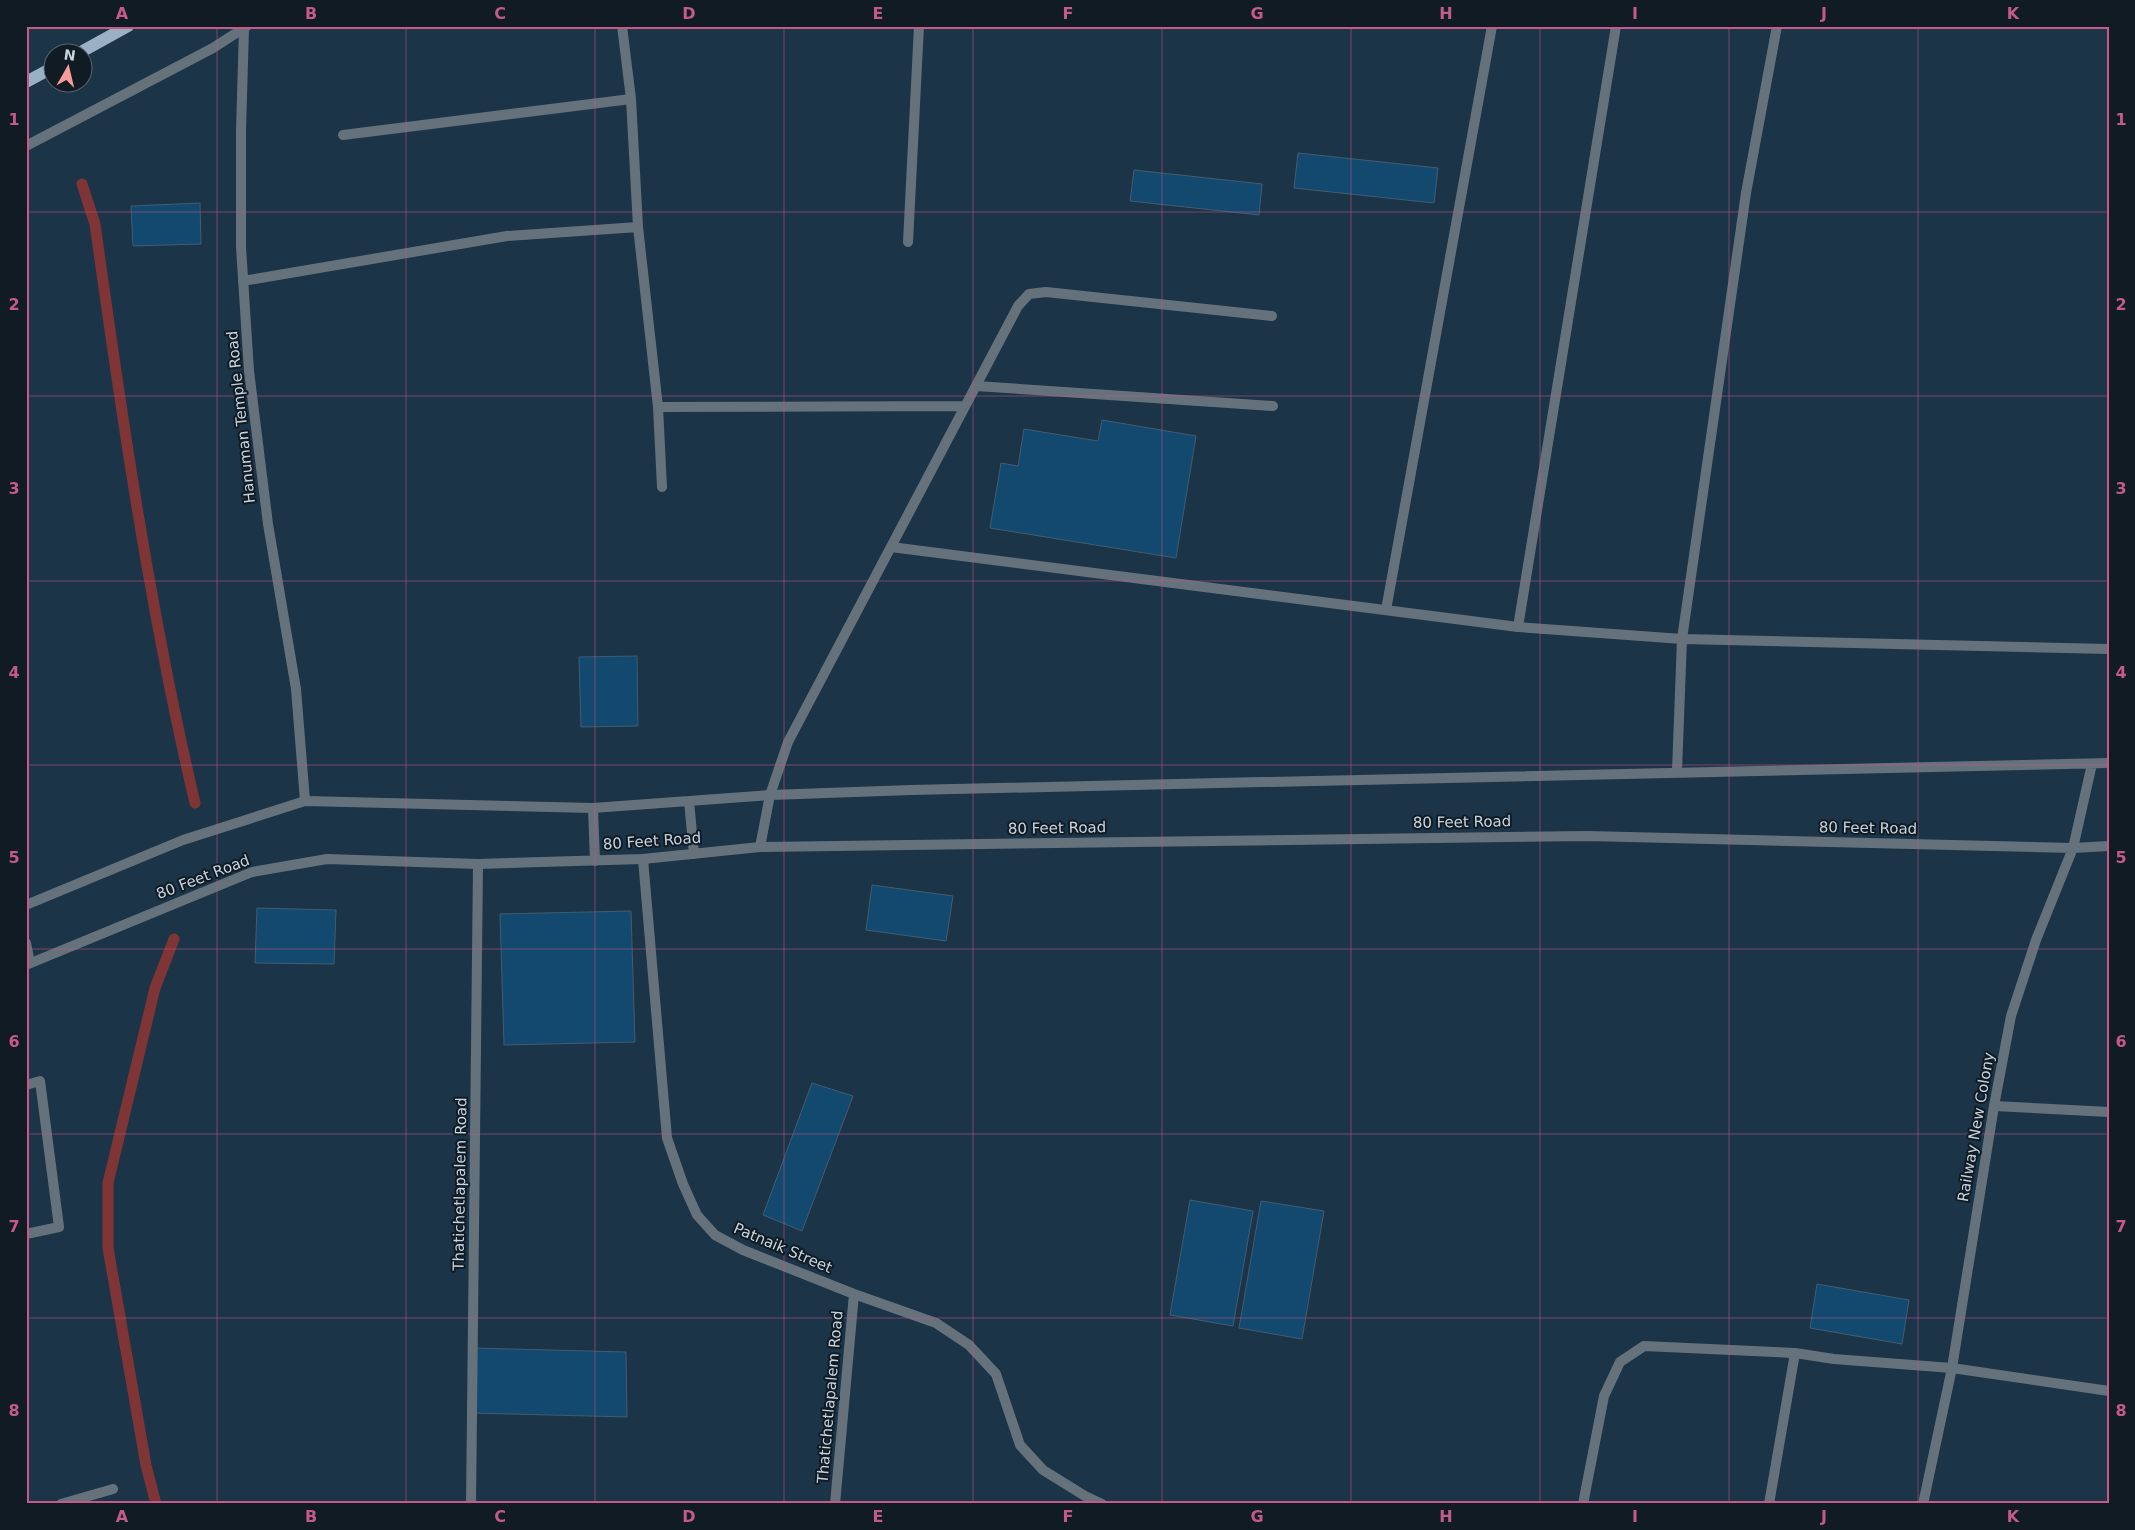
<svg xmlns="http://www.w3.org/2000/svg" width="2135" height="1530" viewBox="0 0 2135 1530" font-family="'DejaVu Sans',sans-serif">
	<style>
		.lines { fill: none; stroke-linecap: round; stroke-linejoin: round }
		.stream { stroke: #7f3436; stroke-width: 11 }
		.building { fill: #13496f; stroke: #435c71 }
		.minor { stroke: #66727b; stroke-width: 10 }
		.tertiary { stroke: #66727b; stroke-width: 10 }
		.primary { stroke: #9ab1c5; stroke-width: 12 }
		.grid { fill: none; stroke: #c35a8a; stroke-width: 1; stroke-opacity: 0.55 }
		.labels { text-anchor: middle; stroke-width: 4; stroke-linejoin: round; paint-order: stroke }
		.street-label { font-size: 15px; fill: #c6d4e1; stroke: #101b23 }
		.neatline { fill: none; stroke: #c35a8a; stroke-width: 2 }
		.grid-label { font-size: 16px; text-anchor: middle; font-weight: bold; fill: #c35a8a }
	</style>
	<rect width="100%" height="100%" fill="#1c3447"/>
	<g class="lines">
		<path class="stream" d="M 82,184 L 95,224 C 122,418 150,612 195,803
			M 156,1504 L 146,1465 L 108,1248 L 108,1183 L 155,988 L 174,939"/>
	</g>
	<path class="building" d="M 1298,153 L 1438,168 L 1434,203 L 1294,188 Z
		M 1134,170 L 1262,184 L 1259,215 L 1130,201 Z
		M 200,203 L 201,244 L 133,246 L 131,206 Z
		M 1102,420 L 1196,436 L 1176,558 L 990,528 L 1001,463 L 1018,466 L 1024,429 L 1098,441 Z
		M 637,656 L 638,726 L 581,727 L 579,657 Z
		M 872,885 L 953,896 L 946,941 L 866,930 Z
		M 257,908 L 336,910 L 334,964 L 255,963 Z
		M 631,911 L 635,1042 L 504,1045 L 500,914 Z
		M 812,1083 L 853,1096 L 802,1231 L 763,1215 Z
		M 1190,1200 L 1253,1211 L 1233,1326 L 1170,1315 Z
		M 1261,1201 L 1324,1211 L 1302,1339 L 1239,1328 Z
		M 1817,1284 L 1909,1300 L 1902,1344 L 1810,1328 Z
		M 474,1348 L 626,1352 L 627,1417 L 473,1413 Z"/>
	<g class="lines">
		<path class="minor" d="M 622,26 L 631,99 L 638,227 L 658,407 L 662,487
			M 244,28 L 241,130 L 241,247 L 249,371 L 268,524 L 296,689 L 305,801
			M 343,135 L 631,99
			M 908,242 L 919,26
			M 243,281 L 507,236 L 638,227
			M 976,386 L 1273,406
			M 658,407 L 965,406
			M 891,547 L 1518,627 L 1682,639 L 2109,649
			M 1386,610 L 1492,26
			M 1518,627 L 1616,26
			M 1677,771 L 1682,639 L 1746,193 L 1777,26
			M 760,847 L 770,795 L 788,742 L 1018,306 L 1029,294 L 1046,292 L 1272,316
			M 643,859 L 667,1138 L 683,1184 L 697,1215 L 715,1235 L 743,1250 L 854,1294 L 936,1323 L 969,1345 L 996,1374 L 1020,1445 L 1043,1470 L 1085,1496 L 1102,1504
			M 26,943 L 30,963
			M 26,1085 L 40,1081 L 59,1227 L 26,1234
			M 1994,1106 L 2109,1112
			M 61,1504 L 113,1489
			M 471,1504 L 478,864
			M 835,1504 L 854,1294
			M 1583,1504 L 1604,1396 L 1620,1362 L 1644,1346 L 1795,1353 L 1834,1359 L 1952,1368 L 2109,1391
			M 1769,1504 L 1795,1353"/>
		<path class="tertiary" d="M 26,146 L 213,48 L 247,26
			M 689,801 L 694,854
			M 593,808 L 595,861
			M 26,905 L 183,840 L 305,801 L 593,808 L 770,795 L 911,790 L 2109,763
			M 26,965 L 252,872 L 327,859 L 478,864 L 643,859 L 760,847 L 1588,836 L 2073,848 L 2109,846
			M 1923,1504 L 1952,1368 L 1994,1106 L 2011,1016 L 2036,940 L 2073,848 L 2092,764"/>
		<path class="primary" d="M 81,52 L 128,26
			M 26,82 L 52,68"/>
	</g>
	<path class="grid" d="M 217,26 L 217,1504M 406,26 L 406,1504M 595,26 L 595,1504M 784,26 L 784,1504M 973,26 L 973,1504M 1162,26 L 1162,1504M 1351,26 L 1351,1504M 1540,26 L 1540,1504M 1729,26 L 1729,1504M 1918,26 L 1918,1504M 26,212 L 2109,212M 26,396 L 2109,396M 26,581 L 2109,581M 26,765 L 2109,765M 26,949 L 2109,949M 26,1134 L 2109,1134M 26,1318 L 2109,1318"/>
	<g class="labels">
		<g class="street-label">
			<text transform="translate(241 417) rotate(-96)" y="5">Hanuman Temple Road</text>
			<text transform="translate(1462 822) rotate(-1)" y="5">80 Feet Road</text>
			<text transform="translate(1057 828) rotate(-1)" y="5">80 Feet Road</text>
			<text transform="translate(1868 828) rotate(1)" y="5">80 Feet Road</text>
			<text transform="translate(652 841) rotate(-4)" y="5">80 Feet Road</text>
			<text transform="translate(203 877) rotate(-21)" y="5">80 Feet Road</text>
			<text transform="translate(1976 1127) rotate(-80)" y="5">Railway New Colony</text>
			<text transform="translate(460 1184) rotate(-89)" y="5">Thatichetlapalem Road</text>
			<text transform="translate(783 1248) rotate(23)" y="5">Patnaik Street</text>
			<text transform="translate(830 1397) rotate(-85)" y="5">Thatichetlapalem Road</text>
		</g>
	</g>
	<rect width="2135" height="1530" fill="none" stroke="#101b23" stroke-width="55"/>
	<g transform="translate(68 68) rotate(8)"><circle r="24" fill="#101b23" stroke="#59656f"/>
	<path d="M0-4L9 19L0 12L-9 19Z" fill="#f59b9a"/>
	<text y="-8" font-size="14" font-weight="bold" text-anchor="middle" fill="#c6d4e1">N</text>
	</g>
	<rect x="28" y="28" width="2080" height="1474" class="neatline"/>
	<g class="grid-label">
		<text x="122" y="19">A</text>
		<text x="311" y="19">B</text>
		<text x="500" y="19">C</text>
		<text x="689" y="19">D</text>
		<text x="878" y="19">E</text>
		<text x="1068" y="19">F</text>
		<text x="1257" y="19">G</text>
		<text x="1446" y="19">H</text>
		<text x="1635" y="19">I</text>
		<text x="1824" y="19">J</text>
		<text x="2013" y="19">K</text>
		<text x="14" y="125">1</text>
		<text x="2121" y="125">1</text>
		<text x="14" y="310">2</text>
		<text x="2121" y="310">2</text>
		<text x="14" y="494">3</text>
		<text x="2121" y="494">3</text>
		<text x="14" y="678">4</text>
		<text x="2121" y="678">4</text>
		<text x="14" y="863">5</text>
		<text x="2121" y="863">5</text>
		<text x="14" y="1047">6</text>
		<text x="2121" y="1047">6</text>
		<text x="14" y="1232">7</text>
		<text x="2121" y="1232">7</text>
		<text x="14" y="1416">8</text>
		<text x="2121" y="1416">8</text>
		<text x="122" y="1522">A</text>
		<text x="311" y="1522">B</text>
		<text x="500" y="1522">C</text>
		<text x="689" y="1522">D</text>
		<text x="878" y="1522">E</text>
		<text x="1068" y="1522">F</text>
		<text x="1257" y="1522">G</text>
		<text x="1446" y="1522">H</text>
		<text x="1635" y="1522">I</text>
		<text x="1824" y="1522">J</text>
		<text x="2013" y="1522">K</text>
	</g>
</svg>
